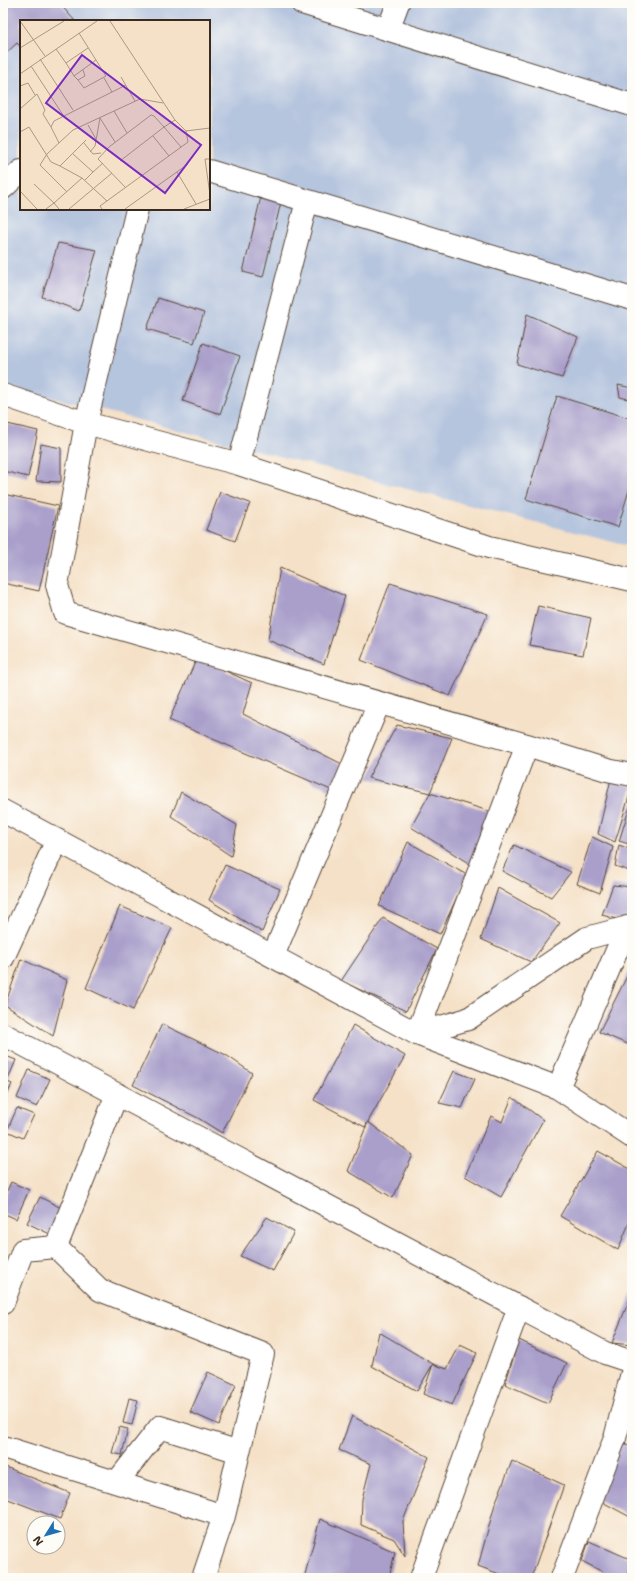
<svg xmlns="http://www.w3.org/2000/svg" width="635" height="1581" viewBox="0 0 635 1581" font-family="'Shantell Sans',sans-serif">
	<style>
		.industrial { fill: #b6c5de; fill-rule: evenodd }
		.building { fill: #a99fca }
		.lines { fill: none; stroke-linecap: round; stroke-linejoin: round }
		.street-casing { stroke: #574537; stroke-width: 24 }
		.street { stroke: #fff; stroke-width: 22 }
		.inset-road { fill: none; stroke: #ab9883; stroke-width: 1 }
		.view { fill: #7b2cbf; fill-opacity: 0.15; stroke: #7b2cbf; stroke-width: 2 }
		.inset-edge { fill: none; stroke: #3b2a1e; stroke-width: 2 }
	</style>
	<rect width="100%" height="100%" fill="#fdfcf7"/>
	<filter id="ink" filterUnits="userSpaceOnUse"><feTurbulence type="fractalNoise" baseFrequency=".025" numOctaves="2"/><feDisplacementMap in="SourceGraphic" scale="8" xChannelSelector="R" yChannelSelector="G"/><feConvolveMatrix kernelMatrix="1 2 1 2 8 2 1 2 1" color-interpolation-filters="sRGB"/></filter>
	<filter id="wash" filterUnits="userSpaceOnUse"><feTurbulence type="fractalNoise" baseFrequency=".012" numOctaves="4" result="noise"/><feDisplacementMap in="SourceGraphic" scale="16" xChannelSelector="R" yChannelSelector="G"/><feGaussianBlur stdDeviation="0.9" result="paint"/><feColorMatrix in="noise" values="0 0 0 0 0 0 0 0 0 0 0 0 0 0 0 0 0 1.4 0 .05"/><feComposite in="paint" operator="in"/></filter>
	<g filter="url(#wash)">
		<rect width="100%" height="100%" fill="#f5e1c7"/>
		<path class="industrial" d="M 3,3 L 632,3 L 632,547 L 3,385 ZM 21,21 L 209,21 L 209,209 L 21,209 Z"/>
		<g id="blocks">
			<path class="building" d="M 3,3 L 59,3 L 75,21 L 21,21 L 21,47 L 17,43 L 3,56 Z
				M 261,197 L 281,202 L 263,277 L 243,272 Z
				M 58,243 L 97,250 L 79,311 L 42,297 Z
				M 158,298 L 204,313 L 194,343 L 147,329 Z
				M 527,314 L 578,337 L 562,378 L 517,364 Z
				M 203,343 L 240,356 L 220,414 L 183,401 Z
				M 618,385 L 632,388 L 632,400 L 620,397 Z
				M 557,396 L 632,419 L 632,480 L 618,527 L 526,499 Z
				M 3,423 L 38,431 L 28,477 L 3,471 Z
				M 41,444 L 61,448 L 61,482 L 36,481 Z
				M 220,492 L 250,503 L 235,541 L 206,530 Z
				M 3,494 L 58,506 L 39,591 L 3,583 Z
				M 280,568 L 345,596 L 324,664 L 268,640 Z
				M 390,583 L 488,614 L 450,696 L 361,660 Z
				M 538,606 L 591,618 L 583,655 L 529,645 Z
				M 197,658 L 252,683 L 243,714 L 342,764 L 331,790 L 169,720 Z
				M 397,725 L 452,738 L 430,793 L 368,778 Z
				M 611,779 L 632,787 L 615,842 L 598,834 Z
				M 181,792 L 237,825 L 231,856 L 171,816 Z
				M 430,793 L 492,812 L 473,866 L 411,827 Z
				M 632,800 L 632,845 L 619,841 Z
				M 592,837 L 613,847 L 600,893 L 577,884 Z
				M 408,842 L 467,875 L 440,934 L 379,906 Z
				M 514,845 L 571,872 L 551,897 L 502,871 Z
				M 619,845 L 632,850 L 632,872 L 615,866 Z
				M 225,865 L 280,889 L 262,932 L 209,900 Z
				M 613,885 L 632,887 L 632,923 L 602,915 Z
				M 498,888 L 560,923 L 531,962 L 481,939 Z
				M 120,906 L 172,928 L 133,1010 L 86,988 Z
				M 383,918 L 437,949 L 406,1011 L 341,981 Z
				M 21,959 L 67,980 L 53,1036 L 5,1005 Z
				M 631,968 L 632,969 L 632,1046 L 599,1032 Z
				M 162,1024 L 226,1055 L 252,1073 L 222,1133 L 198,1118 L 133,1085 Z
				M 353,1025 L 405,1056 L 365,1127 L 314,1100 Z
				M 3,1055 L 16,1060 L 8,1079 L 3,1077 Z
				M 29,1070 L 50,1079 L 37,1107 L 17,1098 Z
				M 454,1071 L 475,1079 L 462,1108 L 439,1103 Z
				M 3,1080 L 12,1084 L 8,1093 L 3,1091 Z
				M 512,1097 L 543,1120 L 501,1197 L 465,1176 L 491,1116 L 502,1122 Z
				M 17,1108 L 34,1115 L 23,1138 L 7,1131 Z
				M 368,1122 L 413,1155 L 393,1198 L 348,1171 Z
				M 598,1151 L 632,1170 L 632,1216 L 618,1250 L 560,1216 Z
				M 11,1182 L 29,1190 L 16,1219 L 3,1213 L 3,1200 Z
				M 40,1197 L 63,1209 L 50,1234 L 27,1223 Z
				M 267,1217 L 294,1232 L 273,1271 L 240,1256 Z
				M 632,1293 L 632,1345 L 612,1343 Z
				M 379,1332 L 433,1364 L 417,1391 L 372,1366 Z
				M 519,1340 L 567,1363 L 548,1403 L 505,1384 Z
				M 460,1345 L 477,1353 L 452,1405 L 423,1394 L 433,1364 L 447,1369 Z
				M 208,1372 L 236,1385 L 219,1425 L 190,1412 Z
				M 129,1398 L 138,1400 L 132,1425 L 123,1423 Z
				M 352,1416 L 429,1457 L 403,1521 L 405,1556 L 394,1539 L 361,1525 L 362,1499 L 371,1464 L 339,1450 Z
				M 119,1427 L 128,1429 L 122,1455 L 112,1453 Z
				M 615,1438 L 632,1447 L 632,1518 L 593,1497 Z
				M 512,1461 L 564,1485 L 531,1578 L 510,1578 L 478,1566 L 495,1504 Z
				M 3,1466 L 70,1493 L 60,1519 L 3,1497 Z
				M 320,1519 L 395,1552 L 389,1578 L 304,1578 Z
				M 589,1541 L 632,1560 L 632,1563 L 625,1578 L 614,1578 L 582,1561 Z"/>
		</g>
	</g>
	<g filter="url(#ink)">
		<use href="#blocks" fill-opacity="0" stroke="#574537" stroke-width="1"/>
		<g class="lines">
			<defs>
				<path id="street" d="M 302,3 L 632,105
					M 388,30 L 398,3
					M 209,171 L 632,299
					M 3,188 L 21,171
					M 3,395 L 86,423 L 137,209
					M 239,464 L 307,201
					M 632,580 L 489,547 L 239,464 L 86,423 L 57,585 L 65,613 L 527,745 L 607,770 L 632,775
					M 527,745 L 417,1034 L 468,1019 L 587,938 L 632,926
					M 3,811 L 417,1034 L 558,1088 L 632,1137
					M 273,956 L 379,703
					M 3,958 L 57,840
					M 3,1034 L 605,1353 L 632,1362
					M 558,1088 L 627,927
					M 56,1247 L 117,1094
					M 3,1303 L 23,1250 L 56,1247 L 100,1290 L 263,1354 L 239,1452
					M 3,1447 L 224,1516 L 203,1578
					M 117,1482 L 160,1427 L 239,1452 L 224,1516
					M 421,1578 L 519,1307
					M 562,1578 L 615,1438 L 632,1373"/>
			</defs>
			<use href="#street" class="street-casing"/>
			<use href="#street" class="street"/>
		</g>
	</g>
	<g transform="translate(20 20)">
		<rect width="190" height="190" fill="#f5e1c7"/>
		<path class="inset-road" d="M 0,1 L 25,36M 90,1 L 155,100 L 166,111 L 190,108M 0,28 L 44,1M 36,29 L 46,43 L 68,28M 20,39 L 53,90M 46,43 L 54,56 L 76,40M 11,46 L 43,95M 0,54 L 77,1M 54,56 L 58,60 L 65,56 L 63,50M 101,57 L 115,81M 84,58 L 92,72M 58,60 L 64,68 L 86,56 L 59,13M 0,66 L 8,63 L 15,75M 0,89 L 17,74 L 25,90 L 23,94 L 31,107M 94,91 L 107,113M 155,100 L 144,107 L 161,127M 68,105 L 76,119M 0,112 L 9,107 L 31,142 L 40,146M 133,116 L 149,136M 39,123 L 31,107 L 34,101 L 106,65M 64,123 L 73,134 L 81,133M 70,132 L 75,126 L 80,98 L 95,122M 53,134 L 73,152 L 65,160M 190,139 L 185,139 L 190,175M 100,141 L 144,107 L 134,96 L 131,95 L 89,127 L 78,139 L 106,168M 73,152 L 83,143M 157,152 L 176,184M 62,158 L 40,146 L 66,120M 14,164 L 34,183 L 26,189M 0,171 L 17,189M 47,172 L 20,145 L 27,134 L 53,110 L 120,79 L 143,83M 39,189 L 34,183 L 62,158 L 87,181M 49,189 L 92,153M 82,189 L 80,186 L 168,122 L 166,111M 105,189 L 168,144M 164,189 L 190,179"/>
		<path class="view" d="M 62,35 L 181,125 L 145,173 L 26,83 Z"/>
		<rect width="190" height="190" class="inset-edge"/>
	</g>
	<rect width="635" height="1581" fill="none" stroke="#fdfcf7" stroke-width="16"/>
	<g transform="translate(46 1535) rotate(233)"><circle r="19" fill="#fdfcf7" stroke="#afa8a0"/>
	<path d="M0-3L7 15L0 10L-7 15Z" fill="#1f6fb2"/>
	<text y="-6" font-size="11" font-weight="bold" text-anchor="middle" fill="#3b2a1e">N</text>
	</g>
</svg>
